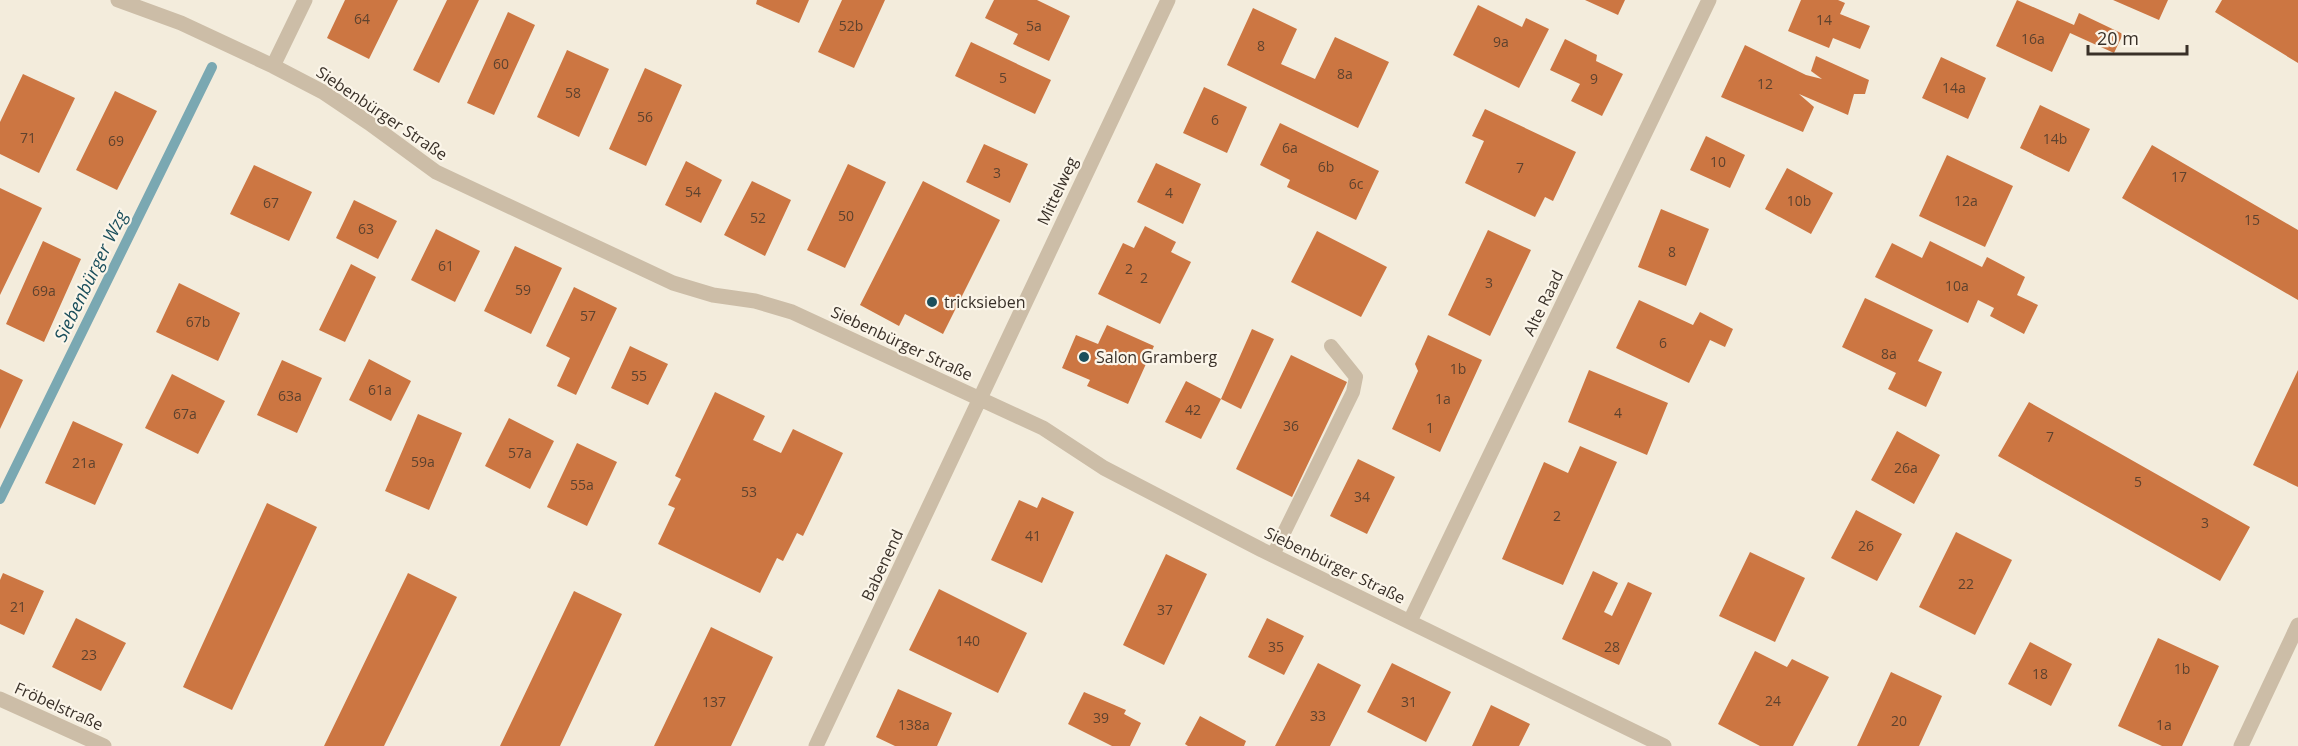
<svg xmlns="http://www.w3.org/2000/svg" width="2298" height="746" viewBox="0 0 2298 746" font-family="'Open Sans',sans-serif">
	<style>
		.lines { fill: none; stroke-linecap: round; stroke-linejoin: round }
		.stream { stroke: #7aa8b2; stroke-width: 10 }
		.building { fill: #cc7642 }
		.lane { stroke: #ccbda7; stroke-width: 14 }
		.street { stroke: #ccbda7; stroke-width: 15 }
		.poi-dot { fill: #1b4f5c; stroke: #fbf5e9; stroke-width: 2 }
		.labels { text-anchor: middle; stroke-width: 4.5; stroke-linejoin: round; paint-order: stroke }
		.number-label { font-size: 14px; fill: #5e422e }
		.street-label { font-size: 16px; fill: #393028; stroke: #fbf5e9 }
		.poi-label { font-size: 16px; fill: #393028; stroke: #fbf5e9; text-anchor: start }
		.water-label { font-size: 18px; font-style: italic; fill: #1b4f5c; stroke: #fbf5e9 }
	</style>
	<rect width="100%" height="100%" fill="#f3ecdc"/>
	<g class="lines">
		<path class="stream" d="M 0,499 L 212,67"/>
	</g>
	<path class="building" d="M 345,0 L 398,0 L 369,59 L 327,38 Z
		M 447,0 L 479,0 L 439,83 L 413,70 Z
		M 757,0 L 809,0 L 799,23 L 756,4 Z
		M 842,0 L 885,0 L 854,68 L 818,52 Z
		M 994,0 L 1037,0 L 1070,16 L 1049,61 L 1013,44 L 1018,34 L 985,18 Z
		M 1585,0 L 1625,0 L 1618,15 Z
		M 1801,0 L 1838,0 L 1845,3 L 1840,14 L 1870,26 L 1860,49 L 1833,38 L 1829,48 L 1788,31 Z
		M 2017,0 L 2074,25 L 2079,13 L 2123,34 L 2114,53 L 2070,33 L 2052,72 L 1996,46 Z
		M 2113,0 L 2168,0 L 2159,20 Z
		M 2222,0 L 2298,0 L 2298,63 L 2215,12 Z
		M 1478,5 L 1522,27 L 1526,18 L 1549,29 L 1519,88 L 1453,55 Z
		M 1253,8 L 1297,29 L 1281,64 L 1315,79 L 1335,37 L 1389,62 L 1358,128 L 1227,65 Z
		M 508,12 L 535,25 L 494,115 L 467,103 Z
		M 1565,39 L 1597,55 L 1596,61 L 1623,74 L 1602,116 L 1571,101 L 1580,84 L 1550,70 Z
		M 971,42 L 1051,80 L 1035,114 L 955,76 Z
		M 1745,45 L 1806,75 L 1822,79 L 1811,71 L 1816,56 L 1869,80 L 1865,94 L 1854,94 L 1848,115 L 1799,94 L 1814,107 L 1803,132 L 1721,97 Z
		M 567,50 L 609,69 L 579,137 L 537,117 Z
		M 1941,57 L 1986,78 L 1968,119 L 1922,98 Z
		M 645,68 L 682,85 L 646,166 L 609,149 Z
		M 23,74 L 75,98 L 39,173 L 0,154 L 0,122 Z
		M 1204,87 L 1247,107 L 1227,153 L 1183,133 Z
		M 115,91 L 157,111 L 117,190 L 76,170 Z
		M 2040,105 L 2090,129 L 2069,172 L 2020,148 Z
		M 1485,109 L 1576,152 L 1553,201 L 1545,197 L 1535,217 L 1465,183 L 1484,141 L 1472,136 Z
		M 1280,123 L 1379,171 L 1356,220 L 1287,187 L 1290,180 L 1260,165 Z
		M 1706,136 L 1745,155 L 1730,188 L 1690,170 Z
		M 984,144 L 1028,164 L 1010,203 L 966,182 Z
		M 2152,145 L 2298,230 L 2298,300 L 2122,198 Z
		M 1947,155 L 2013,186 L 1985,247 L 1919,216 Z
		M 686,161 L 722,180 L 701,223 L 665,205 Z
		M 1156,163 L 1201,184 L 1183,224 L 1137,202 Z
		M 848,164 L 886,182 L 845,268 L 807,250 Z
		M 254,165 L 312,192 L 289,241 L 230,214 Z
		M 1787,168 L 1833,193 L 1811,234 L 1765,209 Z
		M 752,181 L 791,200 L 765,256 L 724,235 Z
		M 923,181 L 1000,220 L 943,334 L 905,314 L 899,326 L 860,305 Z
		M 0,188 L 42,208 L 0,295 Z
		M 354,200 L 397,221 L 378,259 L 336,238 Z
		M 1661,209 L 1709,229 L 1686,286 L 1638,267 Z
		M 1145,226 L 1176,242 L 1171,252 L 1191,262 L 1160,324 L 1098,294 L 1123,243 L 1134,248 Z
		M 436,229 L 480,251 L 455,302 L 411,280 Z
		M 1488,230 L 1531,250 L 1490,336 L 1448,315 Z
		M 1317,231 L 1387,267 L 1361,317 L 1291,282 Z
		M 43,241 L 81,259 L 44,342 L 6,324 Z
		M 1930,241 L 1982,267 L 1987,257 L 2025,277 L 2017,295 L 2038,305 L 2024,334 L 1990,316 L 1994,308 L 1978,300 L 1968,323 L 1875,277 L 1892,243 L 1922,258 Z
		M 515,246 L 562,268 L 531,334 L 484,311 Z
		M 351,264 L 376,277 L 345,342 L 319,330 Z
		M 179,283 L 240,313 L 218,361 L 156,332 Z
		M 574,287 L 617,308 L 576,395 L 557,386 L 570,358 L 546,346 Z
		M 1865,298 L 1933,330 L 1918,361 L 1942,372 L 1926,407 L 1888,389 L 1896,373 L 1842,347 Z
		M 1639,300 L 1693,325 L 1700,312 L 1733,329 L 1725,347 L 1710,340 L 1689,383 L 1616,348 Z
		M 1107,325 L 1154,346 L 1128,404 L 1087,386 L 1090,380 L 1062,368 L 1076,335 L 1098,344 Z
		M 1252,329 L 1274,339 L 1241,409 L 1221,399 Z
		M 1428,335 L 1482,360 L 1440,452 L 1392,429 L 1418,371 L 1415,364 Z
		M 630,346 L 668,364 L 648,405 L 611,388 Z
		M 1291,355 L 1347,382 L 1292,497 L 1236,469 Z
		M 369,359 L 411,381 L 391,421 L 349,400 Z
		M 282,360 L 322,378 L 297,433 L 257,415 Z
		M 0,369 L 23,380 L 0,429 Z
		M 1589,370 L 1668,403 L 1647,455 L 1568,422 Z
		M 2298,370 L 2298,487 L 2253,465 Z
		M 172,374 L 225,401 L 198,454 L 145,428 Z
		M 1186,381 L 1221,399 L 1201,439 L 1165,422 Z
		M 715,392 L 765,416 L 753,440 L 781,453 L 793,429 L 843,453 L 803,536 L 797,533 L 783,561 L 777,558 L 760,593 L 658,544 L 675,508 L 668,505 L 681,479 L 675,476 Z
		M 2029,402 L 2250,527 L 2220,581 L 1998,456 Z
		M 418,414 L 462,433 L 429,510 L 385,491 Z
		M 509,418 L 554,441 L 530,489 L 485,466 Z
		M 73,421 L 123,444 L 95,505 L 45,483 Z
		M 1897,431 L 1940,455 L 1914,504 L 1871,480 Z
		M 577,443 L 617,462 L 587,526 L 547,507 Z
		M 1580,446 L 1617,462 L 1563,585 L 1502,559 L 1544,462 L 1568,473 Z
		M 1358,459 L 1395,477 L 1367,534 L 1330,516 Z
		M 1042,497 L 1074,512 L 1042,583 L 991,560 L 1019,500 L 1037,508 Z
		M 267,503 L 317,527 L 232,710 L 183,687 Z
		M 1856,510 L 1902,534 L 1877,581 L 1831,558 Z
		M 1956,532 L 2012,560 L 1975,635 L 1919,607 Z
		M 1750,552 L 1805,578 L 1775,642 L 1719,616 Z
		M 1166,554 L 1207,574 L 1164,665 L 1123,645 Z
		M 1593,571 L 1618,583 L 1604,612 L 1612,616 L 1628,582 L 1652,593 L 1619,665 L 1562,639 Z
		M 3,573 L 44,591 L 24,635 L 0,624 L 0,580 Z
		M 408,573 L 457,597 L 384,746 L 324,746 Z
		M 939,589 L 1027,633 L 998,693 L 909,650 Z
		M 574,591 L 622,614 L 560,746 L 500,746 Z
		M 76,618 L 126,643 L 101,691 L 52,667 Z
		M 1267,618 L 1304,636 L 1284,675 L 1248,657 Z
		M 711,627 L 773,657 L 731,746 L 654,746 Z
		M 2158,638 L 2219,666 L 2182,746 L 2162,746 L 2118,726 Z
		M 2030,642 L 2072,664 L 2051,706 L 2008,684 Z
		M 1755,651 L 1787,667 L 1792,659 L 1829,677 L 1793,746 L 1760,746 L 1718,724 Z
		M 1318,663 L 1361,685 L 1330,746 L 1275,746 Z
		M 1392,663 L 1451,692 L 1426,742 L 1367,712 Z
		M 1891,672 L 1942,696 L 1919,746 L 1857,746 Z
		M 898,689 L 952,713 L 937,746 L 895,746 L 876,737 Z
		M 1084,692 L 1126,710 L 1124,714 L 1141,723 L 1130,746 L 1112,746 L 1068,724 Z
		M 1491,705 L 1530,724 L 1519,746 L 1472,746 Z
		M 1200,716 L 1246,741 L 1244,746 L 1188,746 L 1185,744 Z"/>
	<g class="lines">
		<path class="lane" d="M 1273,555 L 1353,392 L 1356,377 L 1331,346"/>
		<path class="street" d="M 118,0 L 181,23 L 273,66 L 323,92 L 369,123 L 436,172 L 673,283 L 713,295 L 755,301 L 792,312 L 1043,428 L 1104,468 L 1262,550 L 1664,746
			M 273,66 L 305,0
			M 1410,621 L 1709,0
			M 0,699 L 104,746
			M 816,746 L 1168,0
			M 2241,746 L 2298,625"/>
	</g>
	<g class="poi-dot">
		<circle cx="932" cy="302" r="6"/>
		<circle cx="1084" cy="357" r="6"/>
	</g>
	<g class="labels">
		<g class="number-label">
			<text x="362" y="24">64</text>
			<text x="1824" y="25">14</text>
			<text x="851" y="31">52b</text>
			<text x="1034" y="31">5a</text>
			<text x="2033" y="44">16a</text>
			<text x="1501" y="47">9a</text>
			<text x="1261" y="51">8</text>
			<text x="501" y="69">60</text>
			<text x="1345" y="79">8a</text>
			<text x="1003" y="83">5</text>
			<text x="1594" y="84">9</text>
			<text x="1765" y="89">12</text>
			<text x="1954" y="93">14a</text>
			<text x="573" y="98">58</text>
			<text x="645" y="122">56</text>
			<text x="1215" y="125">6</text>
			<text x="28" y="143">71</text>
			<text x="2055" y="144">14b</text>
			<text x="116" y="146">69</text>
			<text x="1290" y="153">6a</text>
			<text x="1718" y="167">10</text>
			<text x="1326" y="172">6b</text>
			<text x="1520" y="173">7</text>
			<text x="997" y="178">3</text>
			<text x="2179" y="182">17</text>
			<text x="1356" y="189">6c</text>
			<text x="693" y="197">54</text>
			<text x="1169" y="198">4</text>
			<text x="1799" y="206">10b</text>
			<text x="1966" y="206">12a</text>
			<text x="271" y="208">67</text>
			<text x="846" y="221">50</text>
			<text x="758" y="223">52</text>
			<text x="2252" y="225">15</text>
			<text x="366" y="234">63</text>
			<text x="1672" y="257">8</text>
			<text x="446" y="271">61</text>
			<text x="1129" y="274">2</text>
			<text x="1144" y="283">2</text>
			<text x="1489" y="288">3</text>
			<text x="1957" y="291">10a</text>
			<text x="523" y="295">59</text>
			<text x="44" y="296">69a</text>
			<text x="588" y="321">57</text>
			<text x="198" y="327">67b</text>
			<text x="1663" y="348">6</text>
			<text x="1889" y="359">8a</text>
			<text x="1458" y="374">1b</text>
			<text x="639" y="381">55</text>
			<text x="380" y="395">61a</text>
			<text x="290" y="401">63a</text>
			<text x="1443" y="404">1a</text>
			<text x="1193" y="415">42</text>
			<text x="1618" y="418">4</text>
			<text x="185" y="419">67a</text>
			<text x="1291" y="431">36</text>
			<text x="1430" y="433">1</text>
			<text x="2050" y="442">7</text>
			<text x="520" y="458">57a</text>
			<text x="423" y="467">59a</text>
			<text x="84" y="468">21a</text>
			<text x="1906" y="473">26a</text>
			<text x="2138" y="487">5</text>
			<text x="582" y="490">55a</text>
			<text x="749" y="497">53</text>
			<text x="1362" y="502">34</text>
			<text x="1557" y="521">2</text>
			<text x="2205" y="528">3</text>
			<text x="1033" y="541">41</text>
			<text x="1866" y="551">26</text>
			<text x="1966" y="589">22</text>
			<text x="18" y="612">21</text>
			<text x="1165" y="615">37</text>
			<text x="968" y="646">140</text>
			<text x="1276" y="652">35</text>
			<text x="1612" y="652">28</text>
			<text x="89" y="660">23</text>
			<text x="2182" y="674">1b</text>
			<text x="2040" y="679">18</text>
			<text x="1773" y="706">24</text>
			<text x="714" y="707">137</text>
			<text x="1409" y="707">31</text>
			<text x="1318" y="721">33</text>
			<text x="1101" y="723">39</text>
			<text x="1899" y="726">20</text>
			<text x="914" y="730">138a</text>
			<text x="2164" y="730">1a</text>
		</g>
		<g class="street-label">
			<text transform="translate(382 113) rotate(34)" y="6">Siebenbürger Straße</text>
			<text transform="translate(1057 191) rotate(-65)" y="6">Mittelweg</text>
			<text transform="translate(1543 303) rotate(-64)" y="6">Alte Raad</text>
			<text transform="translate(902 343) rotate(25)" y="6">Siebenbürger Straße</text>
			<text transform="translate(882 565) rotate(-65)" y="6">Babenend</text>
			<text transform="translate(1335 565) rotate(26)" y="6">Siebenbürger Straße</text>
			<text transform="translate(59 706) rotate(24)" y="6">Fröbelstraße</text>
		</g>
		<g class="poi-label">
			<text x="944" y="308">tricksieben</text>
			<text x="1096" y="363">Salon Gramberg</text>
		</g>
		<g class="water-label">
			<text transform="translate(91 276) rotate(-64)" y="6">Siebenbürger Wzg</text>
		</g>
	</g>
	<path d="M2088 45v9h99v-9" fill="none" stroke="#393028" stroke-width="3"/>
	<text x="2097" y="45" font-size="18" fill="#393028" stroke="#fbf5e9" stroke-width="4.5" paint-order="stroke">20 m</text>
</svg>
